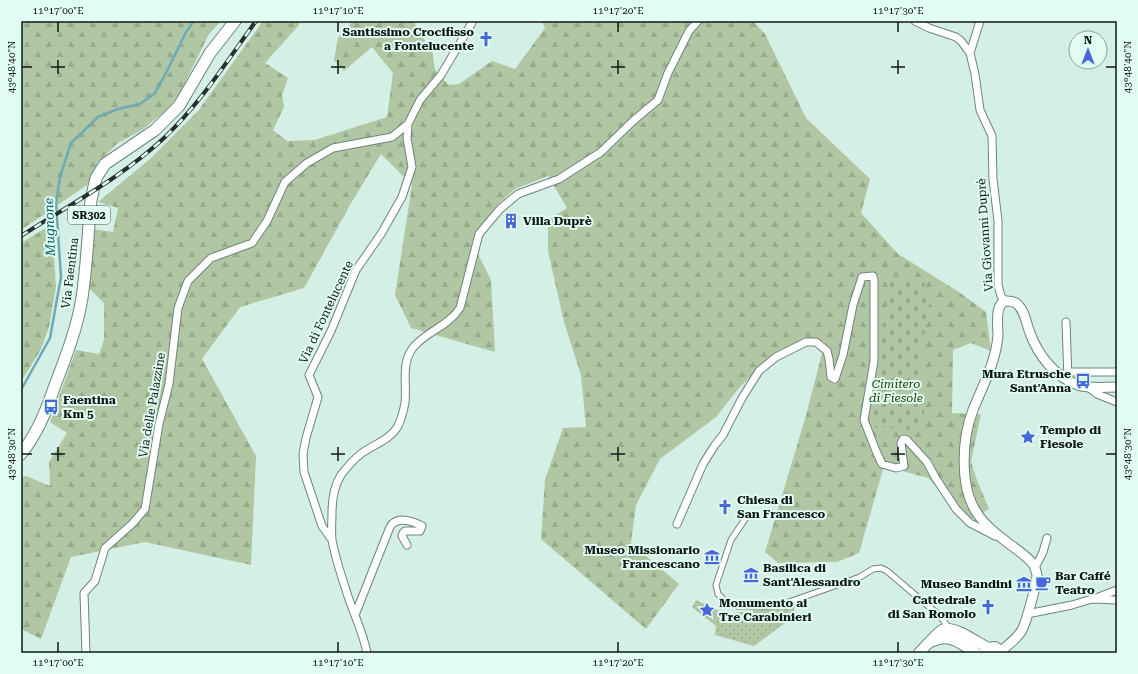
<svg xmlns="http://www.w3.org/2000/svg" width="1138" height="674" viewBox="0 0 1138 674" font-family="'Roboto Serif',serif">
	<style>
		.forest { fill: url(#forest-firs) }
		.cemetery { fill: url(#cemetery-stones) }
		.park { fill: url(#park-dots) }
		.lines { fill: none; stroke-linecap: round; stroke-linejoin: round }
		.stream { stroke: #6daab5; stroke-width: 2.5 }
		.pedestrian-casing { stroke: #6d857c; stroke-width: 7 }
		.minor-casing { stroke: #6d857c; stroke-width: 9 }
		.tertiary-casing { stroke: #6d857c; stroke-width: 11 }
		.secondary-casing { stroke: #6d857c; stroke-width: 12 }
		.primary-casing { stroke: #6d857c; stroke-width: 13 }
		.pedestrian { stroke: #fff; stroke-width: 5 }
		.minor { stroke: #fff; stroke-width: 7 }
		.tertiary { stroke: #fff; stroke-width: 9 }
		.secondary { stroke: #fff; stroke-width: 10 }
		.primary { stroke: #fff; stroke-width: 11 }
		.rail-casing { stroke: #25302c; stroke-width: 4 }
		.rail { stroke: #e1fcf2; stroke-width: 2.5; stroke-dasharray: 8; stroke-linecap: butt }
		.ticks { fill: none; stroke: #0f1815; stroke-width: 1.5 }
		.labels { text-anchor: middle; stroke-width: 4; stroke-linejoin: round; paint-order: stroke }
		.shield { fill: #e1fcf2; stroke: #4e5c57; stroke-width: 1 }
		.shield-label { font-size: 11px; font-weight: bold; fill: #0f1815 }
		.poi-label { font-size: 12px; font-weight: bold; fill: #0f1815; stroke: #e1fcf2; text-anchor: start }
		.street-label { font-size: 12px; fill: #0f1815; stroke: #e1fcf2 }
		.park-label { font-size: 12px; font-style: italic; fill: #214000; stroke: #e1fcf2 }
		.water-label { font-size: 13px; font-style: italic; fill: #005d69; stroke: #e1fcf2 }
		.neatline { fill: none; stroke: #0f1815; stroke-width: 1.5 }
		.ticks-label { font-size: 10px; text-anchor: middle; fill: #0f1815 }
	</style>
	<defs>
		<pattern id="forest-firs" width="22" height="20" patternUnits="userSpaceOnUse"><rect width="22" height="20" fill="#b1c7a3"/><path d="M5 1l3.5 6h-7zM16 11l3.5 6h-7z" fill="#97aa8b"/></pattern>
		<pattern id="cemetery-stones" width="16" height="16" patternUnits="userSpaceOnUse"><rect width="16" height="16" fill="#b1c7a3"/><path d="M2 7V4a2 2 0 0 1 4 0v3zM10 15v-3a2 2 0 0 1 4 0v3z" fill="#97aa8b"/></pattern>
		<pattern id="park-dots" width="8" height="8" patternUnits="userSpaceOnUse"><rect width="8" height="8" fill="#b1c7a3"/><path d="M2 2h.1M6 6h.1" fill="none" stroke="#97aa8b" stroke-width="1.8" stroke-linecap="round"/></pattern>
	</defs>
	<rect width="100%" height="100%" fill="#d4efe5"/>
	<path class="forest" d="M 21,21 L 221,21 L 209,34 L 181,91 L 169,108 L 142,130 L 118,143 L 98,162 L 87,185 L 21,230 Z
		M 263,21 L 299,21 L 299,25 L 265,63 L 288,78 L 282,95 L 284,107 L 273,130 L 287,141 L 315,140 L 387,117 L 393,73 L 372,47 L 344,71 L 334,60 L 338,38 L 353,21 L 414,21 L 418,31 L 432,51 L 435,70 L 449,85 L 459,84 L 492,61 L 515,69 L 545,28 L 542,21 L 753,21 L 765,34 L 806,118 L 870,179 L 861,213 L 898,254 L 959,292 L 986,312 L 991,351 L 971,343 L 953,350 L 952,413 L 981,414 L 971,462 L 977,480 L 989,509 L 968,521 L 928,478 L 884,466 L 859,553 L 837,562 L 778,563 L 765,552 L 805,419 L 825,342 L 809,338 L 770,357 L 739,388 L 716,417 L 660,459 L 636,505 L 631,543 L 679,584 L 646,629 L 541,539 L 545,480 L 563,428 L 586,427 L 581,375 L 564,322 L 548,251 L 548,220 L 567,208 L 548,176 L 515,189 L 496,206 L 472,242 L 491,280 L 495,352 L 411,328 L 395,295 L 412,185 L 381,154 L 350,205 L 304,288 L 240,307 L 202,359 L 256,456 L 251,565 L 145,542 L 71,557 L 41,639 L 21,629 L 21,478 L 26,476 L 50,486 L 49,462 L 67,433 L 50,422 L 76,350 L 99,354 L 104,340 L 104,303 L 89,288 L 92,229 L 113,232 L 118,208 L 98,202 L 150,159 L 198,111 Z
		M 52,224 L 56,287 L 49,327 L 41,349 L 21,382 L 21,243 Z"/>
	<path class="cemetery" d="M 899,280 L 925,282 L 924,287 L 931,293 L 918,372 L 922,372 L 917,406 L 925,407 L 921,432 L 882,426 L 881,428 L 868,427 L 891,282 L 898,282 Z"/>
	<path class="park" d="M 696,600 L 726,614 L 786,606 L 796,602 L 792,618 L 754,646 L 715,635 L 716,626 L 692,607 Z"/>
	<g class="lines">
		<path class="stream" d="M 21,390 L 50,338 L 61,277 L 56,203 L 60,177 L 71,143 L 98,117 L 118,109 L 140,104 L 155,93 L 167,71 L 186,32 L 194,21"/>
		<defs>
			<path id="pedestrian" d="M 747,516 L 731,540 L 716,585 L 718,594 L 724,600 L 737,606 L 767,606 L 789,602 L 860,577 L 873,569 L 881,568 L 887,571 L 940,616 L 946,624 L 948,629"/>
			<path id="minor" d="M 915,21 L 929,28 L 956,37 L 961,41 L 970,53 L 975,74 L 980,110 L 992,136 L 993,179 L 998,221 L 998,285 L 1001,296 L 1005,301
				M 970,53 L 980,21
				M 1066,322 L 1068,380
				M 1068,372 L 1117,372
				M 1088,387 L 1097,394 L 1117,402
				M 677,524 L 703,464 L 715,445 L 723,435 L 742,398 L 759,371 L 776,357 L 806,342 L 816,342 L 827,351 L 829,359 L 831,377 L 835,379 L 843,355 L 853,305 L 862,277 L 873,276 L 874,280 L 874,361 L 864,420 L 876,451 L 882,464 L 896,468 L 904,466 L 901,443 L 903,439 L 907,440 L 927,462 L 935,477 L 956,509 L 970,523 L 995,536
				M 332,540 L 322,526 L 304,472 L 303,454 L 306,438 L 318,397 L 309,375 L 331,331 L 356,270 L 381,234 L 402,197 L 412,167 L 407,138 L 408,124 L 420,100 L 441,75 L 473,21
				M 1035,568 L 1043,552 L 1047,538
				M 1096,598 L 1117,590
				M 1027,614 L 1072,605 L 1092,599 L 1117,600
				M 355,615 L 390,527 C 397,515 412,521 422,526 L 420,531 L 405,531 L 403,533 L 402,536 L 407,545
				M 86,653 L 84,593 L 95,581 L 105,548 L 132,524 L 145,509 L 159,424 L 169,384 L 178,308 L 188,281 L 211,258 L 252,243 L 267,221 L 285,182 L 307,163 L 333,148 L 392,137 L 408,124
				M 367,653 C 363,631 352,611 346,590 C 341,575 335,556 332,540 C 331,531 332,522 332,513 C 332,500 334,486 341,475 C 347,467 354,459 362,453 C 373,445 391,439 398,426 C 401,419 404,410 405,402 C 407,385 401,365 412,349 C 424,332 448,327 460,308 L 479,234 L 500,209 L 518,194 L 559,179 L 601,152 L 633,121 L 658,100 L 668,73 L 689,31 L 698,21"/>
			<path id="tertiary" d="M 1001,651 C 1008,645 1017,639 1022,630 C 1026,623 1037,583 1037,575 C 1036,571 1035,567 1033,564 C 1027,556 1019,551 1012,546 C 1000,537 985,526 977,513 C 959,487 962,438 973,410 C 983,385 996,362 998,335 C 998,327 994,302 1007,301 C 1010,301 1014,302 1016,303 C 1025,310 1026,323 1030,333 C 1038,355 1055,377 1078,385 C 1090,389 1104,387 1117,387"/>
			<path id="secondary" d="M 931,642 C 949,632 961,644 976,653
				M 985,652 L 988,648 L 995,647 L 1003,653
				M 919,653 C 924,648 936,634 942,630 C 953,624 978,643 988,648"/>
			<path id="primary" d="M 21,454 C 37,434 46,412 54,388 C 65,359 77,329 82,298 C 87,265 88,232 91,200 L 96,178 L 105,164 L 155,130 L 179,106 L 210,53 L 235,21"/>
		</defs>
		<use href="#pedestrian" class="pedestrian-casing"/>
		<use href="#minor" class="minor-casing"/>
		<use href="#tertiary" class="tertiary-casing"/>
		<use href="#secondary" class="secondary-casing"/>
		<use href="#primary" class="primary-casing"/>
		<use href="#pedestrian" class="pedestrian"/>
		<use href="#minor" class="minor"/>
		<use href="#tertiary" class="tertiary"/>
		<use href="#secondary" class="secondary"/>
		<use href="#primary" class="primary"/>
		<defs>
			<path id="rail" d="M 21,236 C 69,205 121,178 164,138 C 200,104 227,61 256,21"/>
		</defs>
		<use href="#rail" class="rail-casing"/>
		<use href="#rail" class="rail"/>
	</g>
	<path class="ticks" d="M 58,22 L 58,32M 338,22 L 338,32M 618,22 L 618,32M 898,22 L 898,32M 58,60 L 58,74M 338,60 L 338,74M 618,60 L 618,74M 898,60 L 898,74M 22,67 L 32,67M 51,67 L 65,67M 331,67 L 345,67M 611,67 L 625,67M 891,67 L 905,67M 1106,67 L 1116,67M 58,447 L 58,461M 338,447 L 338,461M 618,447 L 618,461M 898,447 L 898,461M 22,454 L 32,454M 51,454 L 65,454M 331,454 L 345,454M 611,454 L 625,454M 891,454 L 905,454M 1106,454 L 1116,454M 58,642 L 58,652M 338,642 L 338,652M 618,642 L 618,652M 898,642 L 898,652"/>
	<defs>
		<symbol id="church-bare" viewBox="-9 -9 18 18"><path d="M-1.2-6h2.4v3.5h3.3v2.4h-3.3V6h-2.4V-.1h-3.3v-2.4h3.3Z" fill="#4768db" stroke="#e1fcf2" stroke-width="2.5" paint-order="stroke"/></symbol>
		<symbol id="building-bare" viewBox="-9 -9 18 18"><path d="M-4-6H4V6H1V3H-1V6H-4ZM-2.5-4.3h1.7v1.8h-1.7ZM.8-4.3h1.7v1.8H.8ZM-2.5-1h1.7V.8h-1.7ZM.8-1h1.7V.8H.8Z" fill="#4768db" stroke="#e1fcf2" stroke-width="2.5" paint-order="stroke"/></symbol>
		<symbol id="bus-bare" viewBox="-9 -9 18 18"><path d="M-5-6H5V4H4V6H2V4H-2V6H-4V4H-5ZM-3.5-4V0h7V-4ZM-3.5 1.2v1.5H-2V1.2ZM2 1.2v1.5H3.5V1.2Z" fill="#4768db" stroke="#e1fcf2" stroke-width="2.5" paint-order="stroke"/></symbol>
		<symbol id="sight-bare" viewBox="-9 -9 18 18"><path d="M0-6L1.8-2.2L6-1.7L2.9 1.2L3.7 5.4L0 3.3L-3.7 5.4L-2.9 1.2L-6-1.7L-1.8-2.2Z" fill="#4768db" stroke="#e1fcf2" stroke-width="2.5" paint-order="stroke"/></symbol>
		<symbol id="museum-bare" viewBox="-9 -9 18 18"><path d="M0-6L6-3V-2H-6V-3ZM-5-1h2V3h-2ZM-1-1h2V3h-2ZM3-1h2V3H3ZM-6 4H6V6H-6Z" fill="#4768db" stroke="#e1fcf2" stroke-width="2.5" paint-order="stroke"/></symbol>
		<symbol id="cafe-bare" viewBox="-9 -9 18 18"><path d="M-5.5-4.5H6V0H3Q3 3.5 0 3.5H-2.5Q-5.5 3.5-5.5 0ZM3-3.2v2h1.7v-2ZM-6 4.5H4V6H-6Z" fill="#4768db" stroke="#e1fcf2" stroke-width="2.5" paint-order="stroke"/></symbol>
	</defs>
	<g fill-rule="evenodd">
		<use href="#church-bare" x="475" y="28" width="22" height="22"/>
		<use href="#building-bare" x="500" y="210" width="22" height="22"/>
		<use href="#bus-bare" x="1072" y="370" width="22" height="22"/>
		<use href="#bus-bare" x="40" y="396" width="22" height="22"/>
		<use href="#sight-bare" x="1017" y="426" width="22" height="22"/>
		<use href="#church-bare" x="714" y="496" width="22" height="22"/>
		<use href="#museum-bare" x="701" y="546" width="22" height="22"/>
		<use href="#museum-bare" x="740" y="564" width="22" height="22"/>
		<use href="#cafe-bare" x="1032" y="572" width="22" height="22"/>
		<use href="#museum-bare" x="1013" y="573" width="22" height="22"/>
		<use href="#church-bare" x="977" y="596" width="22" height="22"/>
		<use href="#sight-bare" x="696" y="599" width="22" height="22"/>
	</g>
	<g class="labels">
		<rect class="shield" x="68" y="206" width="42" height="18" rx="3"/>
		<g class="shield-label">
			<text x="89" y="219">SR302</text>
		</g>
		<g class="poi-label">
			<text x="474" y="36" text-anchor="end">Santissimo Crocifisso<tspan x="474" dy="14">a Fontelucente</tspan></text>
			<text x="523" y="225">Villa Duprè</text>
			<text x="1071" y="378" text-anchor="end">Mura Etrusche<tspan x="1071" dy="14">Sant'Anna</tspan></text>
			<text x="63" y="404">Faentina<tspan x="63" dy="14">Km 5</tspan></text>
			<text x="1040" y="434">Tempio di<tspan x="1040" dy="14">Fiesole</tspan></text>
			<text x="737" y="504">Chiesa di<tspan x="737" dy="14">San Francesco</tspan></text>
			<text x="700" y="554" text-anchor="end">Museo Missionario<tspan x="700" dy="14">Francescano</tspan></text>
			<text x="763" y="572">Basilica di<tspan x="763" dy="14">Sant'Alessandro</tspan></text>
			<text x="1055" y="580">Bar Caffé<tspan x="1055" dy="14">Teatro</tspan></text>
			<text x="1012" y="588" text-anchor="end">Museo Bandini</text>
			<text x="976" y="604" text-anchor="end">Cattedrale<tspan x="976" dy="14">di San Romolo</tspan></text>
			<text x="719" y="607">Monumento ai<tspan x="719" dy="14">Tre Carabinieri</tspan></text>
		</g>
		<g class="street-label">
			<text transform="translate(985 235) rotate(-94)" y="4">Via Giovanni Duprè</text>
			<text transform="translate(70 273) rotate(-83)" y="4">Via Faentina</text>
			<text transform="translate(326 312) rotate(-65)" y="4">Via di Fontelucente</text>
			<text transform="translate(152 405) rotate(-80)" y="4">Via delle Palazzine</text>
		</g>
		<g class="park-label">
			<text x="896" y="388">Cimitero<tspan x="896" dy="14">di Fiesole</tspan></text>
		</g>
		<g class="water-label">
			<text transform="translate(49 227) rotate(-92)" y="5">Mugnone</text>
		</g>
	</g>
	<rect width="1138" height="674" fill="none" stroke="#e1fcf2" stroke-width="44"/>
	<g transform="translate(1088 50)"><circle r="19" fill="#e1fcf2" stroke="#8da19a"/>
	<path d="M0-3L7 15L0 10L-7 15Z" fill="#4768db"/>
	<text y="-6" font-size="11" font-weight="bold" text-anchor="middle" fill="#0f1815">N</text>
	</g>
	<rect x="22" y="22" width="1094" height="630" class="neatline"/>
	<g class="ticks-label">
		<text x="58" y="14">11°17'00"E</text>
		<text x="338" y="14">11°17'10"E</text>
		<text x="618" y="14">11°17'20"E</text>
		<text x="898" y="14">11°17'30"E</text>
		<text transform="translate(11 67) rotate(-90)" y="4">43°48'40"N</text>
		<text transform="translate(1127 67) rotate(-90)" y="4">43°48'40"N</text>
		<text transform="translate(11 454) rotate(-90)" y="4">43°48'30"N</text>
		<text transform="translate(1127 454) rotate(-90)" y="4">43°48'30"N</text>
		<text x="58" y="666">11°17'00"E</text>
		<text x="338" y="666">11°17'10"E</text>
		<text x="618" y="666">11°17'20"E</text>
		<text x="898" y="666">11°17'30"E</text>
	</g>
</svg>
